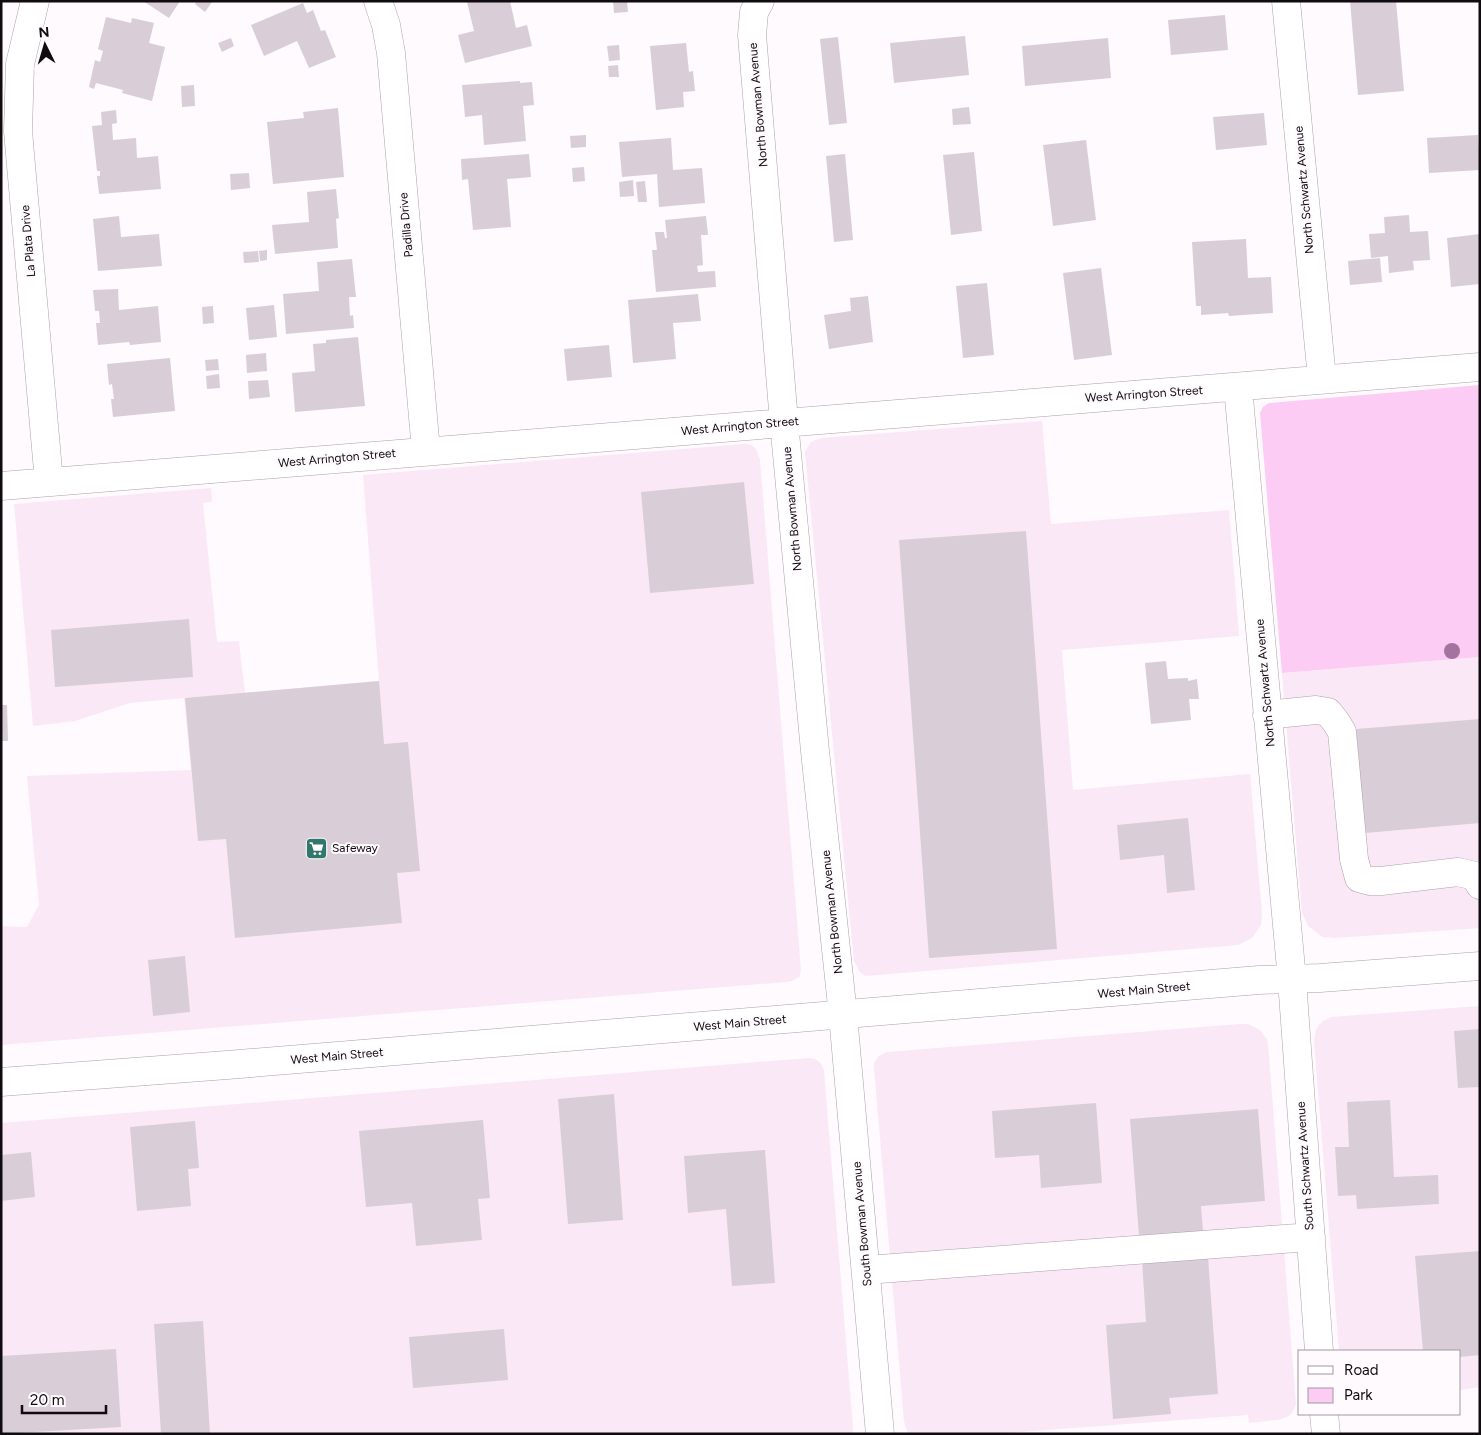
<svg xmlns="http://www.w3.org/2000/svg" width="1481" height="1435" viewBox="0 0 1481 1435" font-family="Figtree,sans-serif">
	<style>
		.built { fill: #fbe8f7 }
		.green { fill: #fcccf4 }
		.building { fill: #d9ced7 }
		.lines { fill: none; stroke-linecap: round; stroke-linejoin: round }
		.minor-casing { stroke: #aba0a9; stroke-width: 29 }
		.major-casing { stroke: #aba0a9; stroke-width: 29 }
		.minor { stroke: #fff; stroke-width: 28 }
		.major { stroke: #fff; stroke-width: 28 }
		.tree { fill: #a473a0 }
		.labels { text-anchor: middle; stroke-width: 4; stroke-linejoin: round; paint-order: stroke }
		.street-label { font-size: 12px; fill: #0f0b0e; stroke: #fefafd }
		.poi-label { font-size: 12px; fill: #0f0b0e; stroke: #fefafd; text-anchor: start }
	</style>
	<rect width="100%" height="100%" fill="#fefafd"/>
	<path class="built" d="M 1042,421 L 1051,524 L 1229,510 L 1239,636 L 1062,650 L 1073,790 L 1250,774 L 1262,913 L 1261,925 L 1252,938 L 1238,945 L 865,976 L 860,972 L 854,961 L 805,452 L 811,442 L 815,440 L 823,438 Z
		M 745,444 L 752,445 L 756,449 L 760,460 L 801,971 L 799,977 L 792,981 L 786,982 L 1,1045 L 1,926 L 27,927 L 39,905 L 27,776 L 191,770 L 184,698 L 130,703 L 75,721 L 33,726 L 14,504 L 211,488 L 212,502 L 203,503 L 217,642 L 239,641 L 245,693 L 379,681 L 363,475 Z
		M 1480,657 L 1480,928 L 1335,938 L 1323,937 L 1317,933 L 1308,926 L 1302,913 L 1282,673 Z
		M 1480,1006 L 1480,1387 L 1460,1390 L 1460,1351 L 1339,1351 L 1314,1041 L 1316,1030 L 1319,1025 L 1323,1021 L 1331,1017 Z
		M 1240,1024 L 1248,1024 L 1260,1030 L 1267,1039 L 1268,1044 L 1296,1404 L 1292,1413 L 1289,1416 L 1278,1420 L 1249,1423 L 1248,1415 L 994,1434 L 910,1434 L 907,1431 L 904,1421 L 874,1067 L 874,1063 L 879,1056 L 887,1052 Z
		M 809,1058 L 815,1059 L 819,1062 L 822,1065 L 824,1071 L 853,1428 L 852,1434 L 1,1434 L 1,1123 Z"/>
	<path class="green" d="M 1480,385 L 1480,657 L 1282,673 L 1260,413 L 1263,407 L 1269,403 Z"/>
	<path class="building" d="M 143,1 L 180,1 L 169,18 Z
		M 197,1 L 211,1 L 212,2 L 205,12 L 195,4 Z
		M 510,1 L 516,28 L 527,25 L 532,46 L 465,63 L 458,35 L 474,31 L 467,2 Z
		M 613,1 L 627,1 L 628,12 L 614,13 Z
		M 1350,1 L 1396,1 L 1404,91 L 1358,95 Z
		M 303,3 L 307,13 L 313,10 L 321,31 L 325,30 L 336,57 L 309,68 L 297,41 L 264,56 L 251,25 Z
		M 1225,15 L 1228,50 L 1171,55 L 1168,20 Z
		M 106,17 L 131,23 L 132,18 L 154,23 L 149,43 L 165,47 L 152,101 L 122,93 L 123,90 L 96,83 L 94,89 L 89,87 L 95,60 L 100,62 L 103,51 L 98,49 Z
		M 965,36 L 969,75 L 894,83 L 890,43 Z
		M 838,37 L 847,123 L 829,125 L 820,39 Z
		M 231,38 L 234,46 L 222,52 L 218,43 Z
		M 1108,38 L 1111,78 L 1025,86 L 1022,46 Z
		M 686,43 L 689,72 L 693,71 L 695,91 L 683,92 L 684,107 L 656,110 L 650,46 Z
		M 619,45 L 620,60 L 609,61 L 607,46 Z
		M 618,65 L 619,77 L 609,77 L 608,66 Z
		M 520,81 L 520,83 L 532,82 L 534,105 L 523,106 L 526,141 L 484,145 L 482,115 L 465,117 L 462,85 Z
		M 194,85 L 195,106 L 182,107 L 181,86 Z
		M 969,107 L 971,124 L 953,125 L 952,109 Z
		M 338,108 L 344,177 L 273,184 L 267,122 L 304,118 L 303,112 Z
		M 116,110 L 117,123 L 112,124 L 113,140 L 136,138 L 137,158 L 158,156 L 161,189 L 99,194 L 97,176 L 100,176 L 100,171 L 97,171 L 92,126 L 102,125 L 101,112 Z
		M 1264,113 L 1267,145 L 1216,150 L 1213,117 Z
		M 586,135 L 586,147 L 571,148 L 570,136 Z
		M 1478,135 L 1480,170 L 1429,173 L 1427,138 Z
		M 671,138 L 673,170 L 702,168 L 705,203 L 659,207 L 657,174 L 622,177 L 619,142 Z
		M 1086,140 L 1096,220 L 1053,226 L 1043,145 Z
		M 974,152 L 982,231 L 951,235 L 943,155 Z
		M 529,154 L 531,177 L 507,179 L 511,227 L 473,230 L 468,179 L 462,180 L 461,159 Z
		M 845,154 L 853,240 L 834,242 L 826,156 Z
		M 584,167 L 585,181 L 573,182 L 572,168 Z
		M 249,173 L 250,188 L 231,190 L 230,174 Z
		M 633,180 L 634,196 L 620,197 L 619,182 Z
		M 645,181 L 647,202 L 638,202 L 636,182 Z
		M 336,189 L 339,218 L 336,219 L 338,248 L 275,254 L 272,225 L 309,222 L 307,192 Z
		M 1409,215 L 1410,232 L 1428,231 L 1430,260 L 1413,261 L 1414,270 L 1389,273 L 1388,256 L 1371,258 L 1369,234 L 1385,233 L 1384,217 Z
		M 119,216 L 121,237 L 159,234 L 162,266 L 98,271 L 93,219 Z
		M 706,216 L 708,235 L 701,235 L 703,265 L 697,266 L 698,272 L 715,271 L 716,287 L 656,292 L 652,250 L 657,250 L 655,232 L 664,232 L 665,238 L 667,238 L 665,220 Z
		M 1480,234 L 1480,284 L 1451,287 L 1447,238 Z
		M 1246,239 L 1248,278 L 1271,277 L 1273,313 L 1229,316 L 1228,313 L 1201,315 L 1201,306 L 1196,306 L 1192,242 Z
		M 267,250 L 267,260 L 260,261 L 259,251 Z
		M 258,251 L 259,262 L 244,263 L 243,252 Z
		M 1380,258 L 1382,282 L 1350,285 L 1348,261 Z
		M 352,259 L 356,297 L 349,297 L 350,316 L 353,315 L 354,328 L 286,334 L 283,294 L 319,291 L 317,262 Z
		M 1101,268 L 1112,355 L 1074,360 L 1063,273 Z
		M 987,283 L 994,355 L 963,358 L 956,286 Z
		M 118,289 L 119,310 L 158,306 L 161,342 L 130,345 L 129,342 L 98,345 L 96,323 L 100,323 L 99,311 L 95,311 L 93,290 Z
		M 698,294 L 701,321 L 673,323 L 676,359 L 633,363 L 628,300 Z
		M 868,296 L 873,342 L 829,349 L 824,315 L 851,311 L 850,298 Z
		M 274,305 L 277,337 L 249,340 L 246,308 Z
		M 213,306 L 214,323 L 203,324 L 202,307 Z
		M 358,337 L 365,406 L 295,412 L 292,373 L 315,371 L 313,344 L 326,343 L 326,340 Z
		M 609,345 L 612,377 L 567,381 L 564,349 Z
		M 266,353 L 267,371 L 247,373 L 246,355 Z
		M 170,358 L 175,411 L 113,417 L 111,399 L 114,399 L 112,384 L 109,385 L 107,364 Z
		M 218,359 L 219,370 L 206,371 L 205,360 Z
		M 219,374 L 220,388 L 207,389 L 206,376 Z
		M 268,380 L 270,397 L 249,399 L 248,381 Z
		M 744,482 L 754,584 L 650,593 L 641,492 Z
		M 1026,531 L 1057,949 L 929,958 L 899,540 Z
		M 189,619 L 193,677 L 55,687 L 51,630 Z
		M 1166,661 L 1168,679 L 1188,678 L 1188,681 L 1197,679 L 1199,699 L 1189,699 L 1191,720 L 1151,724 L 1145,663 Z
		M 379,681 L 384,744 L 408,742 L 420,871 L 397,873 L 402,923 L 235,938 L 226,839 L 198,841 L 185,698 Z
		M 1,705 L 7,705 L 8,741 L 1,741 Z
		M 1480,719 L 1480,823 L 1365,833 L 1356,729 Z
		M 1188,818 L 1195,890 L 1167,893 L 1164,855 L 1120,860 L 1117,825 Z
		M 185,956 L 190,1012 L 153,1016 L 148,960 Z
		M 1480,1029 L 1480,1087 L 1458,1088 L 1454,1031 Z
		M 614,1094 L 623,1220 L 568,1224 L 558,1099 Z
		M 1390,1100 L 1394,1177 L 1438,1175 L 1439,1204 L 1357,1209 L 1356,1195 L 1338,1196 L 1335,1147 L 1349,1147 L 1347,1102 Z
		M 1096,1103 L 1102,1183 L 1041,1188 L 1039,1155 L 995,1158 L 992,1111 Z
		M 1258,1109 L 1265,1201 L 1201,1206 L 1203,1231 L 1139,1236 L 1130,1119 Z
		M 483,1120 L 490,1198 L 478,1199 L 482,1240 L 416,1246 L 412,1203 L 366,1207 L 359,1131 Z
		M 195,1121 L 199,1168 L 188,1169 L 191,1206 L 137,1211 L 130,1127 Z
		M 765,1150 L 775,1283 L 732,1286 L 726,1209 L 688,1213 L 684,1156 Z
		M 31,1152 L 35,1197 L 1,1201 L 1,1155 Z
		M 1480,1251 L 1480,1355 L 1460,1357 L 1460,1351 L 1423,1351 L 1415,1256 Z
		M 1208,1257 L 1218,1394 L 1169,1398 L 1171,1414 L 1113,1419 L 1106,1325 L 1146,1322 L 1142,1261 Z
		M 203,1321 L 210,1434 L 161,1434 L 154,1324 Z
		M 504,1329 L 508,1380 L 413,1388 L 409,1337 Z
		M 116,1349 L 121,1427 L 1,1434 L 1,1356 Z"/>
	<g class="lines">
		<defs>
			<path id="minor" d="M 35,1 L 20,64 L 18,131 L 49,482
				M 378,1 L 386,25 L 391,53 L 426,451
				M 760,1 L 754,12 L 752,35 L 784,422 L 815,751 L 843,1015 L 880,1434
				M 1286,1 L 1322,379
				M 1238,387 L 1292,980 L 1319,1351
				M 1,486 L 1480,367
				M 1267,715 L 1316,710 L 1328,712 L 1336,722 L 1342,732 L 1354,859 L 1359,878 L 1370,881 L 1381,881 L 1458,872 L 1475,876 L 1480,885
				M 866,1270 L 1311,1237
				M 1324,1414 L 1326,1434"/>
			<path id="major" d="M 1,1082 L 227,1065 L 1259,980 L 1320,978 L 1480,966"/>
		</defs>
		<use href="#minor" class="minor-casing"/>
		<use href="#major" class="major-casing"/>
		<use href="#minor" class="minor"/>
		<use href="#major" class="major"/>
	</g>
	<circle class="tree" cx="1452" cy="651" r="8"/>
	<defs>
		<symbol id="supermarket-square" viewBox="-11 -11 22 22"><rect x="-9" y="-9" width="18" height="18" rx="4" fill="#32776d" stroke="#fefafd"/><path d="M-6-5.5h2.5l.6 2H6L4.5 2H-2.5L-4.4-4H-6ZM-1.5 3.2a1.3 1.3 0 1 0 .1 0ZM3 3.2a1.3 1.3 0 1 0 .1 0Z" fill="#fff"/></symbol>
	</defs>
	<g fill-rule="evenodd">
		<use href="#supermarket-square" x="304" y="836" width="25" height="25"/>
	</g>
	<g class="labels">
		<g class="street-label">
			<text transform="translate(758 105) rotate(-95)" y="4">North Bowman Avenue</text>
			<text transform="translate(1304 190) rotate(-95)" y="4">North Schwartz Avenue</text>
			<text transform="translate(406 225) rotate(-95)" y="4">Padilla Drive</text>
			<text transform="translate(28 241) rotate(-95)" y="4">La Plata Drive</text>
			<text transform="translate(1144 394) rotate(-4)" y="4">West Arrington Street</text>
			<text transform="translate(740 426) rotate(-5)" y="4">West Arrington Street</text>
			<text transform="translate(337 458) rotate(-5)" y="4">West Arrington Street</text>
			<text transform="translate(792 509) rotate(-95)" y="4">North Bowman Avenue</text>
			<text transform="translate(1265 683) rotate(-95)" y="4">North Schwartz Avenue</text>
			<text transform="translate(832 912) rotate(-96)" y="4">North Bowman Avenue</text>
			<text transform="translate(1144 990) rotate(-5)" y="4">West Main Street</text>
			<text transform="translate(740 1023) rotate(-5)" y="4">West Main Street</text>
			<text transform="translate(337 1056) rotate(-5)" y="4">West Main Street</text>
			<text transform="translate(1305 1166) rotate(-94)" y="4">South Schwartz Avenue</text>
			<text transform="translate(862 1224) rotate(-95)" y="4">South Bowman Avenue</text>
		</g>
		<g class="poi-label">
			<text x="332" y="852">Safeway</text>
		</g>
	</g>
	<rect width="1481" height="1435" fill="none" stroke="#0f0b0e" stroke-width="5"/>
	<rect x="1298" y="1350" width="162" height="65" fill="#fefafd" stroke="#9e9a9d"/>
	<rect x="1308" y="1366" width="25" height="8" fill="#ffffff" stroke="#9e9a9d"/>
	<text x="1344" y="1375" font-size="15" fill="#0f0b0e">Road</text>
	<rect x="1308" y="1388" width="25" height="15" fill="#fcccf4" stroke="#9e9a9d"/>
	<text x="1344" y="1400" font-size="15" fill="#0f0b0e">Park</text>
	<g transform="translate(45 45) rotate(355)" stroke="#fefafd" stroke-width="4" paint-order="stroke">
	<path d="M0-4L9 19L0 12L-9 19Z" fill="#0f0b0e"/>
	<text y="-8" font-size="14" font-weight="bold" text-anchor="middle" fill="#0f0b0e">N</text>
	</g>
	<path d="M22 1405v8h84v-8" fill="none" stroke="#0f0b0e" stroke-width="2.5"/>
	<text x="30" y="1405" font-size="15" fill="#0f0b0e" stroke="#fefafd" stroke-width="4" paint-order="stroke">20 m</text>
</svg>
